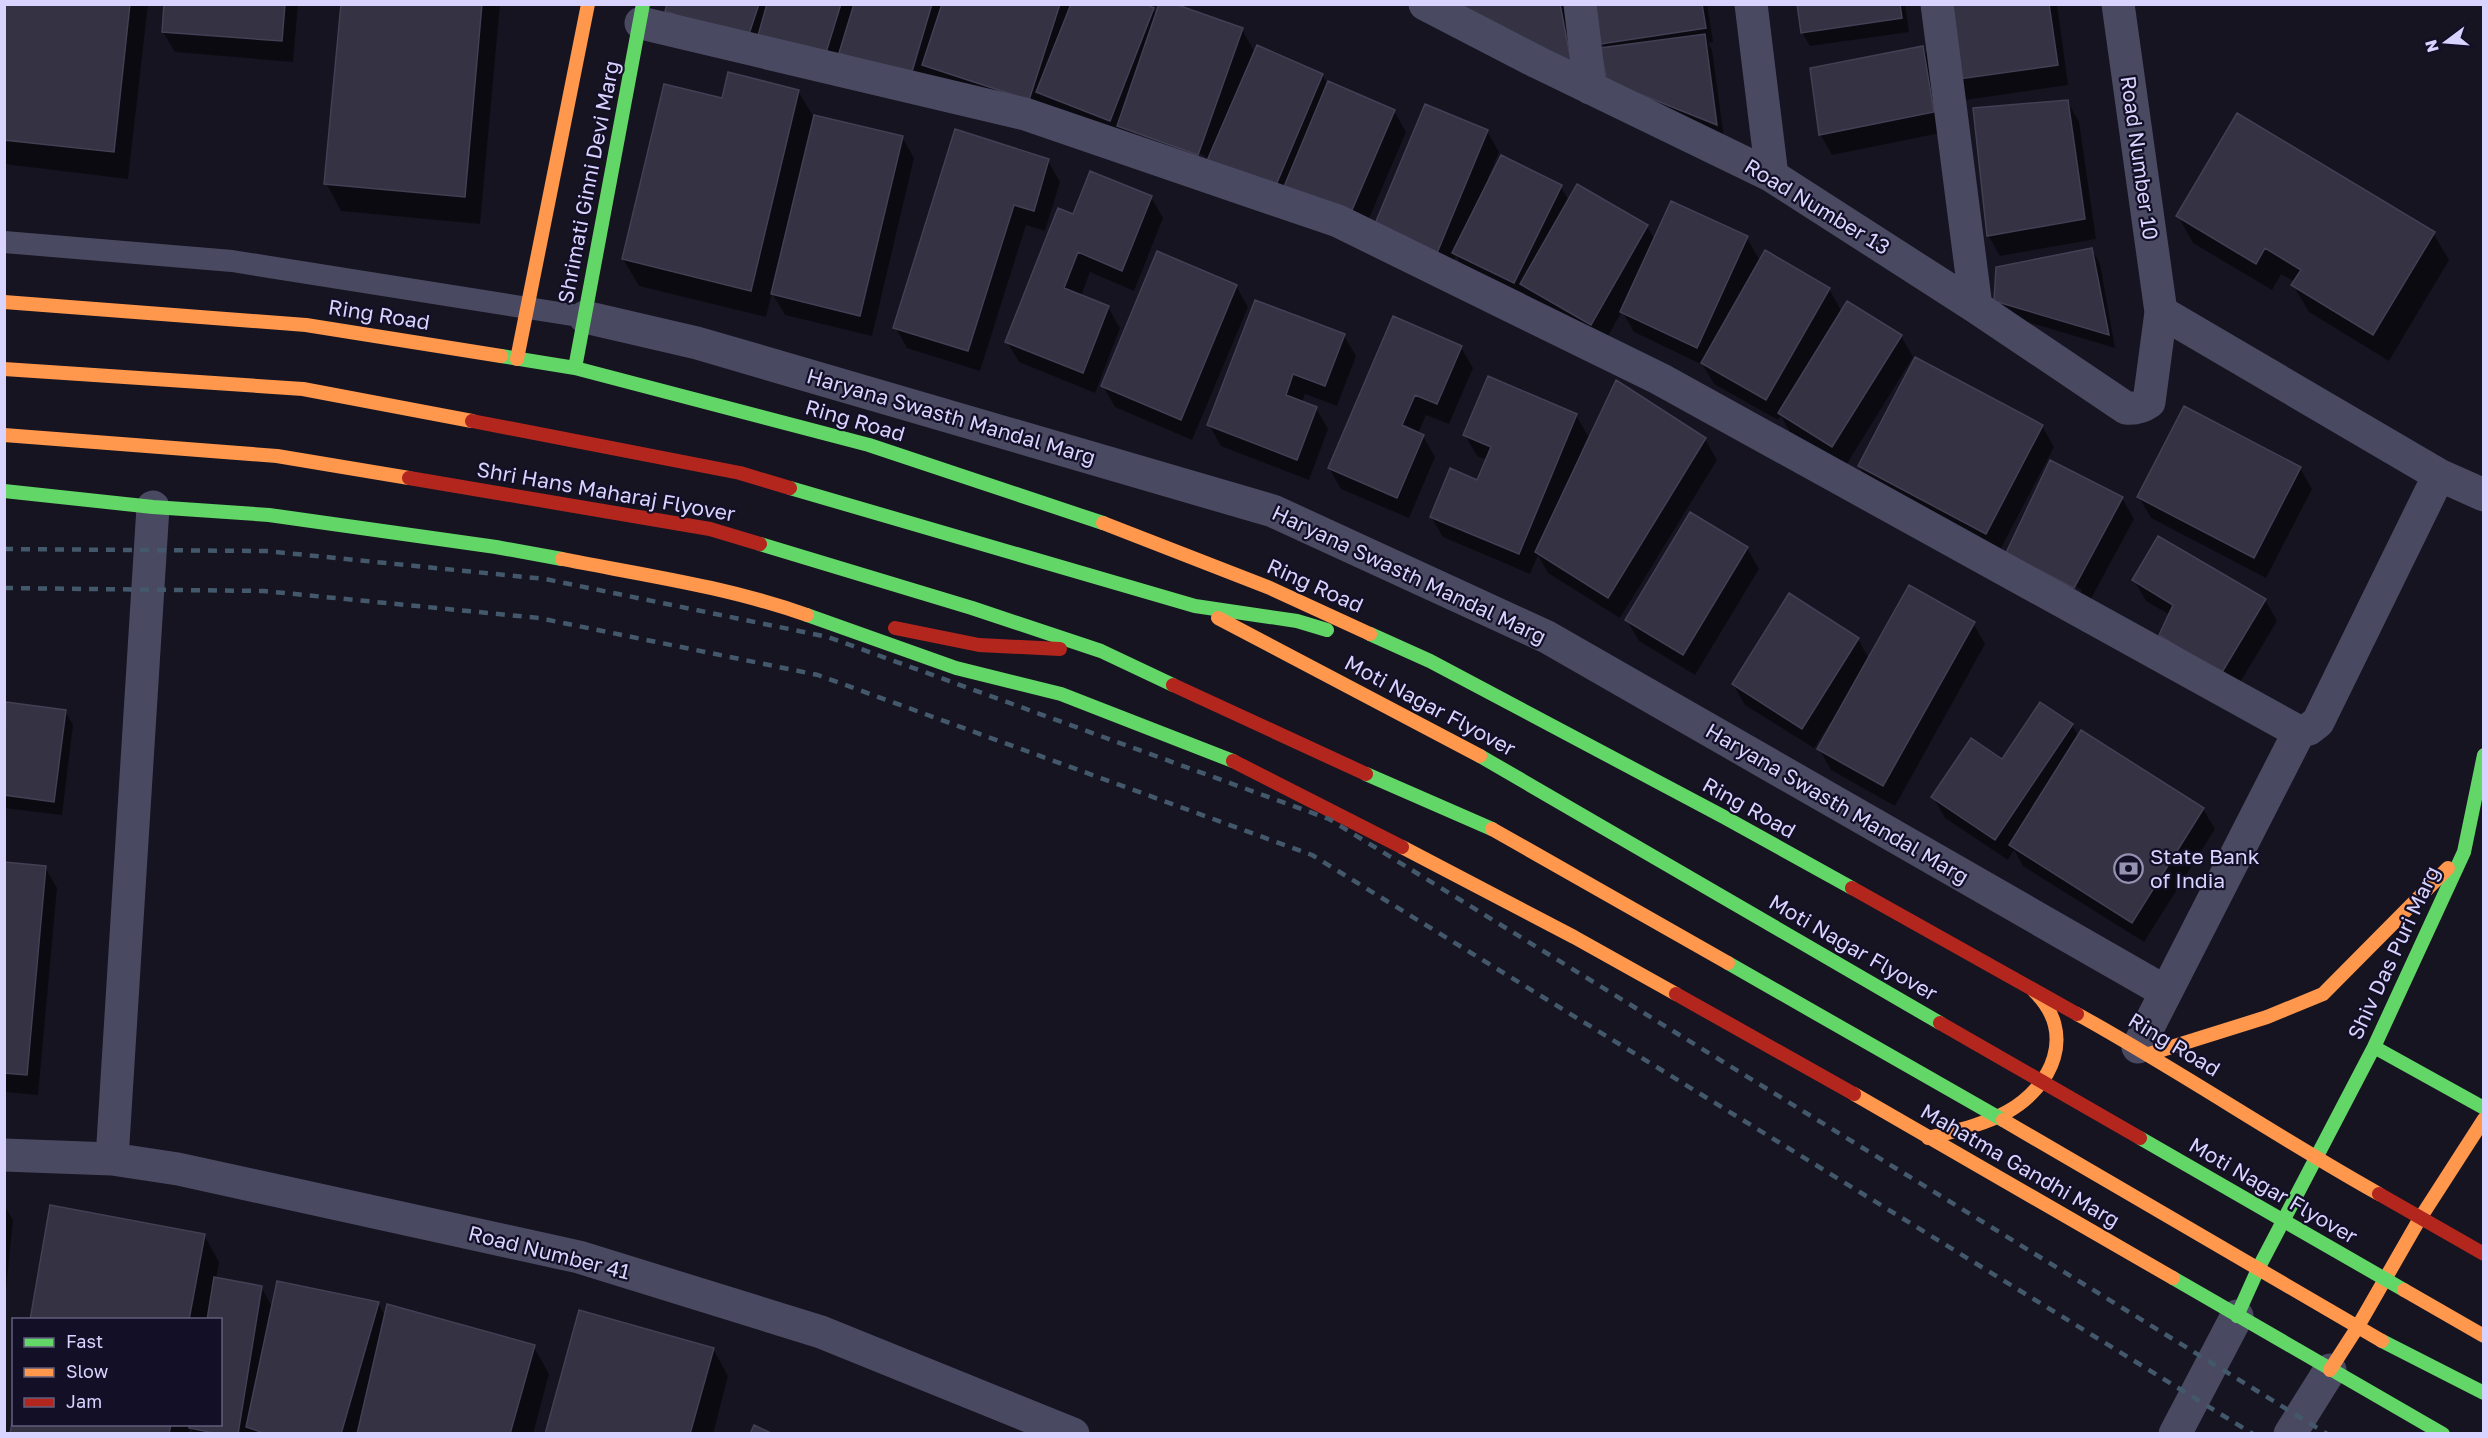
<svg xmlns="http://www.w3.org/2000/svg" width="2488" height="1438" viewBox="0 0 2488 1438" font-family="'Golos Text',sans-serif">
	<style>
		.shadow { fill: #0007; fill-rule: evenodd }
		.building { fill: #343243; stroke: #433f54; stroke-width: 1.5 }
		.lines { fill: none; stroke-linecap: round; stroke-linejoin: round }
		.lane { stroke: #4a4962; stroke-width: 22 }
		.street { stroke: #4a4962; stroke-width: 33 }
		.fast { stroke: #63d668; stroke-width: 14 }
		.slow { stroke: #ff974d; stroke-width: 14 }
		.jam { stroke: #b3261e; stroke-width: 14 }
		.rail { stroke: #43596b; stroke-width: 4.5; stroke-dasharray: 9 8; stroke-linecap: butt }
		.fast-bridge { stroke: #63d668; stroke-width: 14 }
		.slow-bridge { stroke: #ff974d; stroke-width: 14 }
		.jam-bridge { stroke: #b3261e; stroke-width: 14 }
		.labels { text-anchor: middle; stroke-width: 4.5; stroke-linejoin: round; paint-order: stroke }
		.street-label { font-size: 21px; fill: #d9d4ff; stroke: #130f26 }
		.poi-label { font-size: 21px; fill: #d9d4ff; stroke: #130f26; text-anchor: start }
	</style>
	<rect width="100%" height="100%" fill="#161421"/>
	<path class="shadow" d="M 4,4 L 148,4 L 128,179 L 4,164 Z
		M 165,4 L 298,4 L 293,62 L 175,52 L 163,32 Z
		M 342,4 L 500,4 L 480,224 L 341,211 L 326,183 Z
		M 669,4 L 1140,4 L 1153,10 L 1157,16 L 1242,29 L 1255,53 L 1322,75 L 1328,85 L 1394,111 L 1406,132 L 1361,237 L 936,86 L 929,74 L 923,95 L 678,32 L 666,11 ZM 1133,130 L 1206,156 L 1205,159 L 1133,133 Z
		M 1437,4 L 1567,4 L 1583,91 Z
		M 1596,4 L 1707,4 L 1713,42 L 1708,43 L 1712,50 L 1724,138 L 1617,95 L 1603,44 Z
		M 1798,4 L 1905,4 L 1909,32 L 1810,46 L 1802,32 Z
		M 1943,4 L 2057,4 L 2068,85 L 1965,100 Z
		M 1923,47 L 1935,68 L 1945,132 L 1832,155 L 1820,134 Z
		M 798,91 L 813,116 L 902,137 L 914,158 L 872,336 L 785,315 L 772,293 L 766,317 L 639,286 L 623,259 L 723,100 Z
		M 2067,101 L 2079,122 L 2096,239 L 2000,256 L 1988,235 Z
		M 1487,131 L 1499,152 L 1488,178 L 1560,186 L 1569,201 L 1647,226 L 1655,240 L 1747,238 L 1760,261 L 1829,289 L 1842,312 L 1901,336 L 1913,357 L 1845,467 L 1791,434 L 1781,416 L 1778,420 L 1714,384 L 1703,365 L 1634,332 L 1622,311 L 1603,345 L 1534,304 L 1529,296 L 1526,303 L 1466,274 L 1456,256 L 1449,272 L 1388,247 Z
		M 1048,161 L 1060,182 L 1045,231 L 1026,225 L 980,371 L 907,348 L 895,327 Z
		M 1151,197 L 1163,218 L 1134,291 L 1090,272 L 1081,296 L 1108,307 L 1120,328 L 1095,393 L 1019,362 L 1007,342 L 1074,216 Z
		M 2178,216 L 2433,233 L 2449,260 L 2389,361 L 2309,312 L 2293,285 L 2295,282 L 2281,274 L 2272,290 L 2193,243 Z
		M 2092,250 L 2100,264 L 2115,348 L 2004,315 L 1996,301 Z
		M 1236,286 L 1248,307 L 1192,440 L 1115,407 L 1103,386 Z
		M 1344,336 L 1356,356 L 1337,406 L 1305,394 L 1302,403 L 1316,408 L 1328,429 L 1309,480 L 1221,446 L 1209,425 Z
		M 1461,347 L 1473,368 L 1449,424 L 1426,415 L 1418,434 L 1423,436 L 1435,457 L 1409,518 L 1341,489 L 1329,468 Z
		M 1576,415 L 1588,436 L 1581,452 L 1583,453 L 1705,439 L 1717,460 L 1620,618 L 1548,573 L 1538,555 L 1530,574 L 1443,537 L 1431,517 L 1478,482 L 1487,460 L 1477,456 L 1465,435 Z
		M 2042,426 L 2054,447 L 1998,554 L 1871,487 L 1859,466 Z
		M 2051,462 L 2122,498 L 2134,519 L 2086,608 L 2020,573 L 2007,553 ZM 2023,560 L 2082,590 L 2080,593 L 2023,563 Z
		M 2300,468 L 2312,489 L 2266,578 L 2151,518 L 2139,497 Z
		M 1747,548 L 1759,569 L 1695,675 L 1639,641 L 1627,620 Z
		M 2134,580 L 2265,600 L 2277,621 L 2233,694 L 2172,655 L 2160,635 L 2170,615 L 2146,601 Z
		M 1973,623 L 1985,644 L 1895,806 L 1831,770 L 1819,749 L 1833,723 L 1831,722 L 1814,748 L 1745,705 L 1733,684 L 1858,639 L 1869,659 Z
		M 8,704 L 65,711 L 73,725 L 62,815 L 4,808 L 4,729 Z
		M 2072,725 L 2079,737 L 2203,809 L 2215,829 L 2144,942 L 2023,866 L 2014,850 L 2008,860 L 1945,818 L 1933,797 Z
		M 4,863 L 45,867 L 57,888 L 38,1095 L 4,1092 Z
		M 4,1205 L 13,1220 L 4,1310 Z
		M 204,1235 L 219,1262 L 216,1279 L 261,1287 L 273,1308 L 378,1303 L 385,1316 L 534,1347 L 549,1374 L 533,1434 L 194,1434 L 190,1427 L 189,1434 L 11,1434 L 14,1424 L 220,1424 L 220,1320 L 31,1320 Z
		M 713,1349 L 728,1376 L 713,1434 L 546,1434 Z"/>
	<path class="building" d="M 4,4 L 130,4 L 114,152 L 4,140 Z
		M 164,4 L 285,4 L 282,41 L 162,32 Z
		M 341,4 L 482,4 L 465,197 L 324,184 Z
		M 667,4 L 759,4 L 747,40 L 665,11 Z
		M 767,4 L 841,4 L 824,59 L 757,39 Z
		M 854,4 L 932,4 L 911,75 L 839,53 Z
		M 942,4 L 1060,4 L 1029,100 L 922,65 Z
		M 1071,4 L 1144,4 L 1154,8 L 1110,121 L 1036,92 Z
		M 1159,4 L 1175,4 L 1243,28 L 1198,155 L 1117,126 Z
		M 1436,4 L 1560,4 L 1573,72 Z
		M 1595,4 L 1702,4 L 1706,28 L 1601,44 Z
		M 1797,4 L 1900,4 L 1902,18 L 1801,33 Z
		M 1941,4 L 2049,4 L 2058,65 L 1952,80 Z
		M 1705,34 L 1717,125 L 1607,81 L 1600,48 Z
		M 1257,45 L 1323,74 L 1273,192 L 1206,163 Z
		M 1923,46 L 1934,112 L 1819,135 L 1810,68 Z
		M 728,72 L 799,90 L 751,291 L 622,259 L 664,84 L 722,98 Z
		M 1328,81 L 1395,110 L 1349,217 L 1283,189 Z
		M 2068,100 L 2085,219 L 1987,236 L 1973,108 Z
		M 1425,104 L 1488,130 L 1437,253 L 1374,226 Z
		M 2237,113 L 2435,232 L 2373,335 L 2291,285 L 2301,270 L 2265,248 L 2256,264 L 2176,216 Z
		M 814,115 L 903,136 L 860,316 L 771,294 Z
		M 955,129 L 1049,159 L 1034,211 L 1014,205 L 968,351 L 893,328 Z
		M 1501,155 L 1562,185 L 1514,283 L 1452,253 Z
		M 1090,171 L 1152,196 L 1122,271 L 1078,252 L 1064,288 L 1109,306 L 1083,373 L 1005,342 L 1058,208 L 1073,214 Z
		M 1577,184 L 1648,225 L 1591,325 L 1520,284 Z
		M 1671,201 L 1748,236 L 1697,348 L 1620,312 Z
		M 2092,248 L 2109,335 L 1994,301 L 1996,267 Z
		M 1765,250 L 1830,288 L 1766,400 L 1701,363 Z
		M 1157,251 L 1237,285 L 1181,420 L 1101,386 Z
		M 1255,300 L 1345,334 L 1325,386 L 1293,374 L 1286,395 L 1317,407 L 1297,460 L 1207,425 Z
		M 1847,301 L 1902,335 L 1832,447 L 1778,413 Z
		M 1393,316 L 1462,346 L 1437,404 L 1415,395 L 1402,425 L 1424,435 L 1397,498 L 1328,468 Z
		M 1915,357 L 2043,425 L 1986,534 L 1858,466 Z
		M 1488,376 L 1577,414 L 1519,554 L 1430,517 L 1450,468 L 1477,480 L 1491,447 L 1463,435 Z
		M 1616,380 L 1706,438 L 1608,598 L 1535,552 Z
		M 2184,406 L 2301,467 L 2254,558 L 2137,497 Z
		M 2050,460 L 2123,497 L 2074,588 L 2006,553 Z
		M 1690,512 L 1748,547 L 1683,655 L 1625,620 Z
		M 2158,536 L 2266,599 L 2221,674 L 2159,635 L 2173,605 L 2132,580 Z
		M 1909,585 L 1975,622 L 1883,786 L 1817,749 Z
		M 1789,593 L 1859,638 L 1802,729 L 1732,684 Z
		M 6,702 L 66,710 L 54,802 L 4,795 Z
		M 2040,702 L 2073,724 L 1995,840 L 1931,797 L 1971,738 L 2002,759 Z
		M 2081,730 L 2204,808 L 2132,923 L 2009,845 Z
		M 4,862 L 46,866 L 27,1075 L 4,1073 Z
		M 50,1205 L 205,1234 L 189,1320 L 30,1320 Z
		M 214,1277 L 262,1286 L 238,1434 L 219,1434 L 189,1428 L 189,1424 L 220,1424 L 220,1320 L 207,1320 Z
		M 277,1281 L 379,1302 L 341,1434 L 267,1434 L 246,1427 Z
		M 387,1304 L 535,1345 L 510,1434 L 357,1434 Z
		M 579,1310 L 714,1348 L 690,1434 L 545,1434 Z
		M 14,1411 L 14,1424 L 171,1424 L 169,1434 L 10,1434 Z
		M 754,1425 L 773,1434 L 750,1434 Z"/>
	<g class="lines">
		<path class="lane" d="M 4,242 L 232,261 L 585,317"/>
		<path class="street" d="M 1425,4 L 1537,62 L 1772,176 L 1976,307 L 2126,408 C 2136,409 2142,407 2149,402 L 2161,312 L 2118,4
			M 1580,4 L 1590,88
			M 1751,4 L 1772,176
			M 1937,4 L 1976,307
			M 641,23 L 1025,114 L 1338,221 L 1660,379 L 2299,732 L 2309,729 L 2318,722 L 2439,475
			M 2161,312 L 2439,475 L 2484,495
			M 585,317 L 697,343 L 1273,511 L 1547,637 L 2166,992
			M 2138,1047 L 2299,732
			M 4,1155 L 112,1159 L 178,1169 L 579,1257 L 821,1332 L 1073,1434
			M 112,1159 L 153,507
			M 2175,1434 L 2237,1316
			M 2290,1434 L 2330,1370"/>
		<path class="fast" d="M 501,356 L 575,368 L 869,445 L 1103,523
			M 575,368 L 643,4
			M 790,488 L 1195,606 L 1297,621 L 1327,630
			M 4,491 L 153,507 L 269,515 L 496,547 L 562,559
			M 760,544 L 972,608 L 1101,651 L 1173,685
			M 807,615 L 956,668 L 1061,694 L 1233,761
			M 1370,634 L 1430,661 L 1724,817 L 1852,888
			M 1480,756 L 1940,1023
			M 1366,774 L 1492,829
			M 2374,1047 L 2484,1108
			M 2173,1278 L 2443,1434
			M 2237,1316 L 2259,1267 L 2374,1047 L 2464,852 L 2484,755
			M 2382,1341 L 2484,1393"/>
		<path class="slow" d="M 4,302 L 306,325 L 501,356
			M 517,359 L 588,4
			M 4,369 L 303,389 L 472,421
			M 4,435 L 277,456 L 409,478
			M 1103,523 L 1270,588 L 1370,634
			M 562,559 C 644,575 728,587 807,615
			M 1218,618 L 1480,756
			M 1402,847 L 1574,937 L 1676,994
			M 2077,1014 C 2180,1071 2277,1137 2379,1194
			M 2149,1054 L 2267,1017 L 2323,994 L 2448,868
			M 1854,1094 L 2173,1278
			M 1928,1138 C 1954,1131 1983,1125 2007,1112 C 2053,1086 2077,1033 2034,991
			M 2330,1370 L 2357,1328 L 2419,1220 L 2484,1119"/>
		<path class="jam" d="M 472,421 L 740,473 L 790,488
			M 409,478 L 710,529 L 760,544
			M 895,628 L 979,645 L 1060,649
			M 1173,685 L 1366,774
			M 1233,761 L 1402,847
			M 1852,888 L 2077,1014
			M 1676,994 L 1854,1094
			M 2379,1194 L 2484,1254"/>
		<path class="rail" d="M 4,549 L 266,551 L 545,579 L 828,637 L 1329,819 L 2327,1434
			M 4,588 L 264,591 L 539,618 L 818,675 L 1312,855 L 2253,1434"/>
		<path class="fast-bridge" d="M 1728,963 L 2003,1120
			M 2140,1138 L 2404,1290"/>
		<path class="slow-bridge" d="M 1492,829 L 1728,963
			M 2003,1120 L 2382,1341
			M 2404,1290 L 2484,1336"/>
		<path class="jam-bridge" d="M 1940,1023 L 2140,1138"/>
	</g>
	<defs>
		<symbol id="bank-ring" viewBox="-11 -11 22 22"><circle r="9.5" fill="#130f26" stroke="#9591b1" stroke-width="1.5"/><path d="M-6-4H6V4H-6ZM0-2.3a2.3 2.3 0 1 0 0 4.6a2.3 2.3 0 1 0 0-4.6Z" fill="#9591b1"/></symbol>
	</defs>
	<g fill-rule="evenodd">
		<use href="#bank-ring" x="2112" y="852" width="33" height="33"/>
	</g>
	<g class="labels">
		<g class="street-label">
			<text transform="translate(2139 158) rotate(82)" y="7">Road Number 10</text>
			<text transform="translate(589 182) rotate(-79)" y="7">Shrimati Ginni Devi Marg</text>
			<text transform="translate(1817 207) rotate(31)" y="7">Road Number 13</text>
			<text transform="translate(379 315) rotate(9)" y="7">Ring Road</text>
			<text transform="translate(951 417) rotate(16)" y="7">Haryana Swasth Mandal Marg</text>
			<text transform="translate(855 421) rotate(16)" y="7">Ring Road</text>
			<text transform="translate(606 492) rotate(10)" y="7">Shri Hans Maharaj Flyover</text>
			<text transform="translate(1409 575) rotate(25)" y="7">Haryana Swasth Mandal Marg</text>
			<text transform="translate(1315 586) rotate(24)" y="7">Ring Road</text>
			<text transform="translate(1430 706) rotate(28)" y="7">Moti Nagar Flyover</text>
			<text transform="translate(1837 804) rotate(30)" y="7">Haryana Swasth Mandal Marg</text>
			<text transform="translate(1749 808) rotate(29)" y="7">Ring Road</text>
			<text transform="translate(1853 948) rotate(30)" y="7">Moti Nagar Flyover</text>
			<text transform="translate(2394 953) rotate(-65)" y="7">Shiv Das Puri Marg</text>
			<text transform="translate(2174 1045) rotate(31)" y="7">Ring Road</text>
			<text transform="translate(2020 1166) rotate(30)" y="7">Mahatma Gandhi Marg</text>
			<text transform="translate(2273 1191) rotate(30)" y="7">Moti Nagar Flyover</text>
			<text transform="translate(549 1253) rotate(14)" y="7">Road Number 41</text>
		</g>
		<g class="poi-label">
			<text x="2150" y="864">State Bank<tspan x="2150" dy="24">of India</tspan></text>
		</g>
	</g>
	<rect width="2488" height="1438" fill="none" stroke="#d9d4ff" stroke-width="12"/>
	<rect x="12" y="1318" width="210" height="108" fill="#130f26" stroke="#625e7d" stroke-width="1.5"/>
	<rect x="24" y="1338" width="30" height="9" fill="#63d668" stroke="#625e7d" stroke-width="1.5"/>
	<text x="66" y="1348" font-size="18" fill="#d9d4ff">Fast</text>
	<rect x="24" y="1368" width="30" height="9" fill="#ff974d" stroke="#625e7d" stroke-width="1.5"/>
	<text x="66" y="1378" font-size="18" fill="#d9d4ff">Slow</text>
	<rect x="24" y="1398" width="30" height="9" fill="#b3261e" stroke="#625e7d" stroke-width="1.5"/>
	<text x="66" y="1408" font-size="18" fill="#d9d4ff">Jam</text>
	<g transform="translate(2446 42) rotate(254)" stroke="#130f26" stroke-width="4.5" paint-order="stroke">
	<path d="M0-4.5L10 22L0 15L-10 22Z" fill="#d9d4ff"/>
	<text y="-9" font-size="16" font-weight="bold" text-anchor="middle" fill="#d9d4ff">N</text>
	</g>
</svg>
